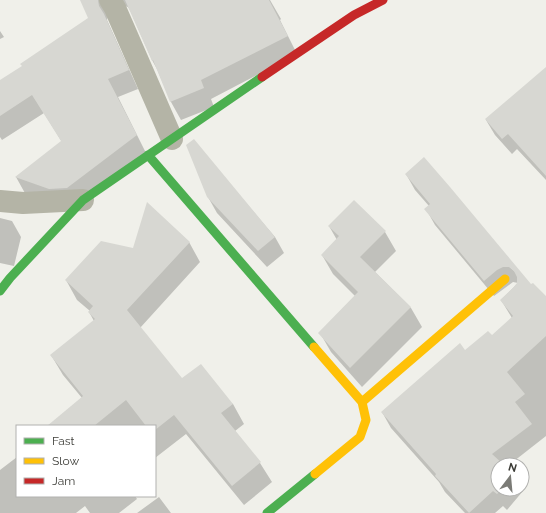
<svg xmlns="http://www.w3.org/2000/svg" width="546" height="513" viewBox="0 0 546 513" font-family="Raleway,sans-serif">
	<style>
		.shadow { fill: #0003 }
		.building { fill: #d7d7d2 }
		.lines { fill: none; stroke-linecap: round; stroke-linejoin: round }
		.street { stroke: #b4b4a6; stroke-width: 22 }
		.fast { stroke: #4caf50; stroke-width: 9 }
		.slow { stroke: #ffc107; stroke-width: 9 }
		.jam { stroke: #c62828; stroke-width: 9 }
	</style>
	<rect width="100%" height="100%" fill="#f0f0ea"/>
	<path class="shadow" d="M 81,0 L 270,0 L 281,19 L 280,20 L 297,54 L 211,99 L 214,107 L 181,120 L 171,102 L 157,69 L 152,60 L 130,10 L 128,7 L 121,5 L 109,12 L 107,20 L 138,89 L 118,97 L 146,153 L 78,206 L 26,195 L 16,177 L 62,142 L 44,113 L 2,140 L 0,137 L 0,82 L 23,67 L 89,18 Z
		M 0,31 L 4,37 L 0,39 Z
		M 546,88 L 546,180 L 517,149 L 512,154 L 495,135 L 486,120 Z
		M 193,141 L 275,237 L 284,253 L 267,267 L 217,213 L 208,197 Z
		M 406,174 L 531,286 L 546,298 L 546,436 L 509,465 L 498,465 L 498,489 L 522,489 L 523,491 L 507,510 L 503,506 L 495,513 L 465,513 L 445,492 L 439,482 L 391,428 L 382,412 L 465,351 L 492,337 L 512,318 L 501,300 L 518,283 L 513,282 L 494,296 L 435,225 L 426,209 L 429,206 L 415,190 Z
		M 354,201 L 385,232 L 396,251 L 375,272 L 411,308 L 422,327 L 362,387 L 331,352 L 320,333 L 355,296 L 333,274 L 322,255 L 337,240 L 329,226 Z
		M 0,218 L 12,221 L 21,237 L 14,266 L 0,263 Z
		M 189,242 L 200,262 L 140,328 L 182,380 L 233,404 L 244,424 L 235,431 L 260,463 L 272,482 L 244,505 L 186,434 L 155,458 L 155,426 L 49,426 L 82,398 L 63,375 L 51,355 L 94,321 L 89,312 L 90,311 L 77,300 L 66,280 L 134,249 Z
		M 17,457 L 17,496 L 135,496 L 137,499 L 119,513 L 90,513 L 85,506 L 76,513 L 0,513 L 0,470 Z
		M 159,497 L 171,513 L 137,513 Z"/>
	<path class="building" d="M 80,0 L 98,0 L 99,6 L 104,14 L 129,70 L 108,79 L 137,135 L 67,188 L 49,189 L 15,177 L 61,141 L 32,95 L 0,116 L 0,80 L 22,66 L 20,64 L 88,18 Z
		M 125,0 L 269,0 L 288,36 L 201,80 L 204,88 L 170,102 L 153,60 L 152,61 Z
		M 546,67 L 546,176 L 508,134 L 502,139 L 485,119 Z
		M 194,139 L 275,237 L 258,251 L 207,197 L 186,145 Z
		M 424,157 L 450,187 L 531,284 L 533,283 L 546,296 L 546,336 L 507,372 L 525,394 L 515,402 L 532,424 L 492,454 L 504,465 L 498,465 L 498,489 L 502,489 L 497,494 L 493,491 L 469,513 L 435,476 L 436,474 L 381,412 L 460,343 L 465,350 L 488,331 L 492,335 L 513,316 L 500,300 L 513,288 L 517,283 L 517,277 L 514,271 L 509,267 L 503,267 L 497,270 L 484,281 L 424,209 L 430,204 L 405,174 Z
		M 354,200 L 386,231 L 360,257 L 411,307 L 350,368 L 318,333 L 358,292 L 321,255 L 339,236 L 328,226 Z
		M 147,202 L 190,242 L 127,310 L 182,378 L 201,364 L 233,404 L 221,413 L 261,462 L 232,486 L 174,415 L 155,430 L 155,426 L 146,426 L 126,400 L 94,426 L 47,426 L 83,396 L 50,355 L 95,319 L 88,312 L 93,306 L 65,280 L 101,241 L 133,248 Z"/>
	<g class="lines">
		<path class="street" d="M 110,0 L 115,8 L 172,139
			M 0,201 L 23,203 L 83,200"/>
		<path class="fast" d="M 148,155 L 314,347
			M 0,291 L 10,278 L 83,200 L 262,77
			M 267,513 L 315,474"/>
		<path class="slow" d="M 314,347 L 362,402 L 366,420 L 360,437 L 315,474
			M 362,402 L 505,279"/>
		<path class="jam" d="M 262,77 L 354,15 L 383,0"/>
	</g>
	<rect x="16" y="425" width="140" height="72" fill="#ffffff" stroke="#b1b1af"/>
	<rect x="24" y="438" width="20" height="6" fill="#4caf50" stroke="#b1b1af"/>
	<text x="52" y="445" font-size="12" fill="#3c3c37">Fast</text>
	<rect x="24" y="458" width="20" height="6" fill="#ffc107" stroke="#b1b1af"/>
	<text x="52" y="465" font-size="12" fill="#3c3c37">Slow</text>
	<rect x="24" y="478" width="20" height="6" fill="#c62828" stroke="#b1b1af"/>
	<text x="52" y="485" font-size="12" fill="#3c3c37">Jam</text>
	<g transform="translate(510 477) rotate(16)"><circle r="19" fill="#ffffff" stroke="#b1b1af"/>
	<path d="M0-3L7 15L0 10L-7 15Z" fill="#7b7b76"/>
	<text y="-6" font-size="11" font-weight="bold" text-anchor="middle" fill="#3c3c37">N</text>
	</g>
</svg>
